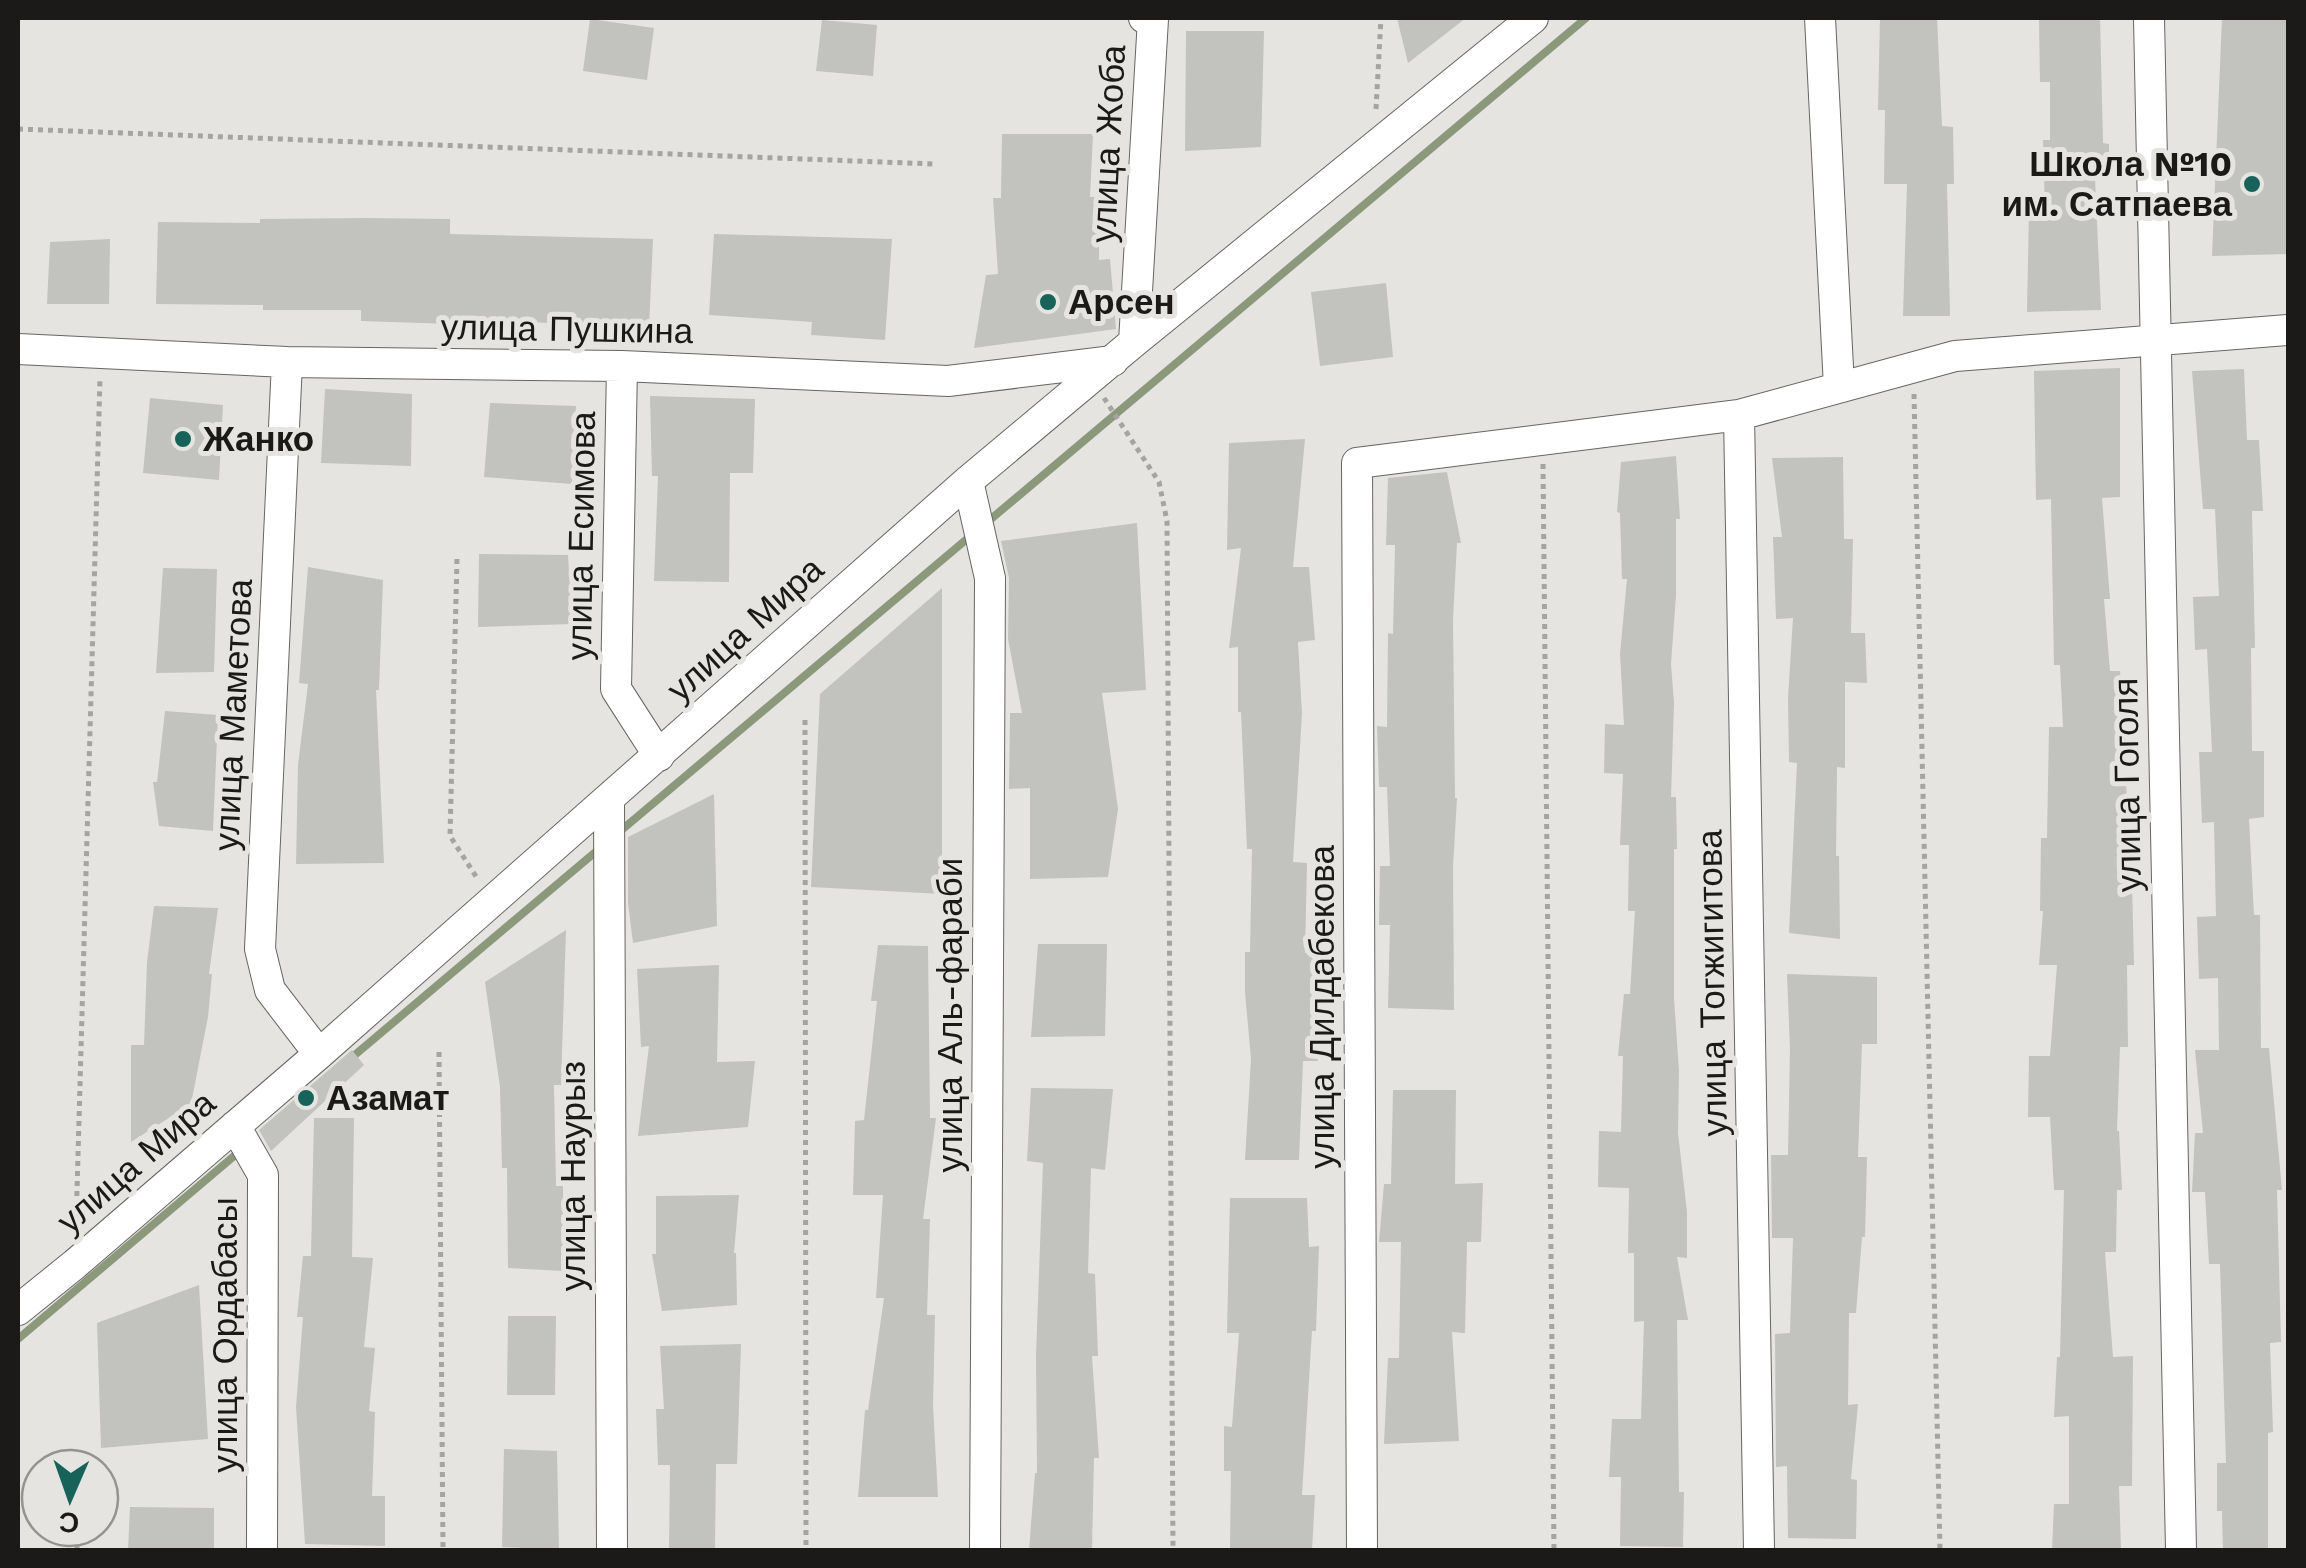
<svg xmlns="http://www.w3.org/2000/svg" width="2306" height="1568" viewBox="0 0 2306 1568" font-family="'Work Sans',sans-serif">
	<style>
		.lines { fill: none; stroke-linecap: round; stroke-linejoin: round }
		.stream { stroke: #8c987c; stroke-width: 8 }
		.building { fill: #c2c2be }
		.minor-casing { stroke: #676562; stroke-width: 32 }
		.path { stroke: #a5a4a1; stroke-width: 5; stroke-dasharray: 5 5; stroke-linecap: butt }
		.minor { stroke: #fff; stroke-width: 30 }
		.poi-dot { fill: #17635a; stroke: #e5e4e0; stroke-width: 4 }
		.labels { text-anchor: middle; stroke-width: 10; stroke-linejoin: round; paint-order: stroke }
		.street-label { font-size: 35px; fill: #1b1a19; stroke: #e5e4e0 }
		.poi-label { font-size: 35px; font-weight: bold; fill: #1b1a19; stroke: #e5e4e0; text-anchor: start }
	</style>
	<rect width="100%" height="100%" fill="#e5e4e0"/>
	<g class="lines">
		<path class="stream" d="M 985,524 L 1586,18
			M 618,833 L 974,533
			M 350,1059 L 599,849
			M 18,1339 L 240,1151"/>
	</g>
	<path class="building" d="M 1397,18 L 1466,18 L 1408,63 Z
		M 1880,18 L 1937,18 L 1942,126 L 1953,127 L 1954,184 L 1947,184 L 1950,316 L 1903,316 L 1907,184 L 1884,184 L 1885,110 L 1878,110 Z
		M 2039,18 L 2100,18 L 2103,143 L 2109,144 L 2109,178 L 2095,178 L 2101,310 L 2027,312 L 2029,210 L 2045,210 L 2043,140 L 2050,140 L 2050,82 L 2040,82 Z
		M 2222,18 L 2288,18 L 2288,254 L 2212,256 Z
		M 590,19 L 654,28 L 647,80 L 583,71 Z
		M 822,20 L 877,25 L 873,76 L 816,71 Z
		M 1186,31 L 1264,31 L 1261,147 L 1185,151 Z
		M 1002,134 L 1093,134 L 1090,197 L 1099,197 L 1099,260 L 1110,259 L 1116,329 L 974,348 L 986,275 L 998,274 L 993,198 L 1001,198 Z
		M 365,218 L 450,219 L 450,234 L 653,239 L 649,328 L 451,318 L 451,324 L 361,321 L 361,310 L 263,310 L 263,305 L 156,304 L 158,222 L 260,223 L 260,219 Z
		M 714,234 L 892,239 L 885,340 L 811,335 L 812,322 L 709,315 Z
		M 110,239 L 109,304 L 47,304 L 50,242 Z
		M 1386,283 L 1393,357 L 1320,366 L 1311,292 Z
		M 2120,368 L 2120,497 L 2102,498 L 2110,599 L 2104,599 L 2110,671 L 2120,671 L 2124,724 L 2122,776 L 2126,776 L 2128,841 L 2131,841 L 2134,965 L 2127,965 L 2128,1047 L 2120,1047 L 2117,1131 L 2119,1131 L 2122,1190 L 2117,1190 L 2116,1252 L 2105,1252 L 2113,1357 L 2133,1356 L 2132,1486 L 2119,1486 L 2121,1550 L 2052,1550 L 2054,1504 L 2069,1504 L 2069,1416 L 2054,1417 L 2057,1357 L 2060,1357 L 2064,1190 L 2054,1190 L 2050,1117 L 2028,1117 L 2029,1056 L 2050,1056 L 2057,965 L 2039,965 L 2043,911 L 2040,911 L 2041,838 L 2047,838 L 2049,727 L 2063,727 L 2060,665 L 2054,665 L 2051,499 L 2036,500 L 2034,371 Z
		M 2244,369 L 2247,440 L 2259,440 L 2263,511 L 2252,511 L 2255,648 L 2251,648 L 2252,751 L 2264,751 L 2264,817 L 2249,819 L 2254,915 L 2260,915 L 2261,1048 L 2269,1048 L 2282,1190 L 2277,1190 L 2281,1342 L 2270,1343 L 2273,1432 L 2268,1433 L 2268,1550 L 2223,1550 L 2222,1511 L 2217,1511 L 2217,1463 L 2226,1463 L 2220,1264 L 2209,1264 L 2205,1192 L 2192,1192 L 2195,1133 L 2203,1133 L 2195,1050 L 2219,1050 L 2218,978 L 2199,979 L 2197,917 L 2216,916 L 2214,822 L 2202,823 L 2199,752 L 2212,752 L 2207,649 L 2195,650 L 2193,597 L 2219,596 L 2215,509 L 2203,509 L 2192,371 Z
		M 325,389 L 412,394 L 411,466 L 321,463 Z
		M 650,396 L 755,399 L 753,473 L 730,473 L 729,582 L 654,581 L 658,476 L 652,476 Z
		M 150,398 L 223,405 L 219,480 L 143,473 Z
		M 490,403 L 576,406 L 572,484 L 484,477 Z
		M 1305,439 L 1293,567 L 1309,567 L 1315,640 L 1298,642 L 1302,714 L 1293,862 L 1307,863 L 1305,953 L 1320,954 L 1321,998 L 1315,997 L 1318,1061 L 1303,1061 L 1299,1160 L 1245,1160 L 1251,1059 L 1245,992 L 1245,952 L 1250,952 L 1252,849 L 1247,849 L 1241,712 L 1238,712 L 1238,647 L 1229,648 L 1241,548 L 1227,550 L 1229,443 Z
		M 1676,456 L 1680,519 L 1676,519 L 1676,595 L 1671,664 L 1674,703 L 1671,797 L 1676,797 L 1677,849 L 1674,849 L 1674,998 L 1679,1071 L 1678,1133 L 1687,1212 L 1687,1258 L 1677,1257 L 1688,1320 L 1677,1320 L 1679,1492 L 1684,1492 L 1683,1547 L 1620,1546 L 1621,1477 L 1609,1477 L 1612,1419 L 1641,1419 L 1644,1321 L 1634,1322 L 1634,1253 L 1628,1253 L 1629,1188 L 1598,1187 L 1599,1131 L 1621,1132 L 1623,1056 L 1618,1056 L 1624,994 L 1630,994 L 1635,911 L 1628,911 L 1629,845 L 1620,845 L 1623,774 L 1604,773 L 1605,724 L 1624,725 L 1620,654 L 1627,579 L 1622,579 L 1620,513 L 1617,512 L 1621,462 Z
		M 1843,457 L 1844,539 L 1853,539 L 1851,633 L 1865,633 L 1867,683 L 1845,682 L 1845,768 L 1837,767 L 1836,856 L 1839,856 L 1840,939 L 1789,933 L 1797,763 L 1789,762 L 1788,698 L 1793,618 L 1776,619 L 1773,537 L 1782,537 L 1772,458 Z
		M 1447,472 L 1461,543 L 1457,543 L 1453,620 L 1455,798 L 1457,798 L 1453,867 L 1454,1010 L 1388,1008 L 1390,925 L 1379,925 L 1380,866 L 1390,866 L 1387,787 L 1379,787 L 1377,726 L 1387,727 L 1388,633 L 1393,634 L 1395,545 L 1386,545 L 1388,478 Z
		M 1137,523 L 1146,690 L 1102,693 L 1118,809 L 1108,877 L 1030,879 L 1030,788 L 1009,789 L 1010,713 L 1022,713 L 1008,639 L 1009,578 L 1001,541 Z
		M 479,554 L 568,555 L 572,624 L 478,627 Z
		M 308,567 L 383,580 L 379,690 L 376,690 L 384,863 L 296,864 L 298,765 L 308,684 L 299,683 Z
		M 163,568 L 217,569 L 214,672 L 156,673 Z
		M 942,588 L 942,894 L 811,887 L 820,694 Z
		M 165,711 L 218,715 L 213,831 L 159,826 L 153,782 L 157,782 Z
		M 714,794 L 717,926 L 633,943 L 628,903 L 628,837 Z
		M 154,906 L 218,908 L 209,974 L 212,974 L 208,1017 L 191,1104 L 131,1142 L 131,1045 L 144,1045 L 147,962 Z
		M 566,930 L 561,1085 L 554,1085 L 556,1186 L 563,1186 L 563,1271 L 508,1268 L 507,1168 L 502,1168 L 500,1087 L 485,982 Z
		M 1038,944 L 1107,944 L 1105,1036 L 1031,1037 Z
		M 878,945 L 928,946 L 930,1118 L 936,1118 L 923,1219 L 930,1219 L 927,1315 L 935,1315 L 933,1406 L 938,1497 L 858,1497 L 865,1410 L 868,1410 L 884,1298 L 876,1298 L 883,1195 L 853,1195 L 855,1121 L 864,1120 L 877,1001 L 871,1001 Z
		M 719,965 L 717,1062 L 755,1061 L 748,1127 L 638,1136 L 649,1046 L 641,1047 L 637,969 Z
		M 1787,974 L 1877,977 L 1877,1044 L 1862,1044 L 1858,1157 L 1867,1157 L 1865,1237 L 1862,1237 L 1856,1313 L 1849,1313 L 1848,1405 L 1858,1404 L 1851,1479 L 1857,1480 L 1856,1539 L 1788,1538 L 1787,1466 L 1776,1467 L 1775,1334 L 1790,1333 L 1793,1238 L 1772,1238 L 1771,1155 L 1788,1155 L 1790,1049 Z
		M 352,1050 L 364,1065 L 271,1151 L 259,1130 Z
		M 1031,1088 L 1113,1089 L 1105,1170 L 1091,1168 L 1088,1273 L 1095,1274 L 1098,1356 L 1092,1356 L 1099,1458 L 1094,1458 L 1092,1550 L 1029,1550 L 1035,1473 L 1037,1473 L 1036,1356 L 1043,1163 L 1027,1161 Z
		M 1393,1090 L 1456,1090 L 1455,1184 L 1483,1183 L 1481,1242 L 1467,1242 L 1465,1333 L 1452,1332 L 1459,1441 L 1384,1444 L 1388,1358 L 1399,1358 L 1401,1242 L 1379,1242 L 1384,1184 L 1391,1184 Z
		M 314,1118 L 354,1118 L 352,1257 L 373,1258 L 364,1347 L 375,1348 L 369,1411 L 375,1412 L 372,1496 L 385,1496 L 385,1546 L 305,1544 L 296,1407 L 303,1317 L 297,1317 L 303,1256 L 311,1256 Z
		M 739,1195 L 734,1253 L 736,1253 L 737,1305 L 662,1311 L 652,1254 L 656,1254 L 656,1196 Z
		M 1230,1198 L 1307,1198 L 1309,1247 L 1319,1246 L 1316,1331 L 1312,1331 L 1302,1495 L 1315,1495 L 1312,1550 L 1230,1550 L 1231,1471 L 1224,1471 L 1224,1426 L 1232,1427 L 1239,1333 L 1227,1333 Z
		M 199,1285 L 208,1439 L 101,1448 L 97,1323 Z
		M 508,1316 L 556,1316 L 555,1395 L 507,1395 Z
		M 741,1344 L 737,1464 L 716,1464 L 715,1550 L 669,1550 L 670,1465 L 658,1465 L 656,1409 L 664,1409 L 660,1346 Z
		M 504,1449 L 557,1451 L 559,1550 L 502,1547 Z
		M 130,1507 L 214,1508 L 214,1550 L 128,1550 Z"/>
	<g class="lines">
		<defs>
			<path id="minor" d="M 1820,18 L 1839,387
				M 2149,18 L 2181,1550
				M 1134,342 L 1153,19 L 1144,18
				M 18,349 L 287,362 L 622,366 L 948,381 L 1113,361
				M 287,362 L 260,949 L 270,990 L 319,1054
				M 622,366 L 616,689 L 659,756
				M 1739,415 L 1759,1550
				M 968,481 L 990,578 L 985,1550
				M 609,800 L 612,1550
				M 235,1126 L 263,1175 L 262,1550
				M 18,1310 L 75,1264 L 319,1054 L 968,481 L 1134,342 L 1533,18
				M 1362,1550 L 1357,463 L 1739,415 L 1955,356 L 2288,330"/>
		</defs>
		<use href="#minor" class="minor-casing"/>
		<path class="path" d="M 1376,109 L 1381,18
			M 18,129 L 934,164
			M 1914,394 L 1940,1550
			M 1104,398 L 1159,482 L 1167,521 L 1173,1550
			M 1543,464 L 1554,1550
			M 457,559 L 450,836 L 477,878
			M 805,720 L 806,1550
			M 439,1052 L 443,1550
			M 76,1226 L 100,378
			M 77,1550 L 77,1530"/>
		<use href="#minor" class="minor"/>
	</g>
	<g class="poi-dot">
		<circle cx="2252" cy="184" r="10"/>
		<circle cx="1048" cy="302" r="10"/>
		<circle cx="183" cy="439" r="10"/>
		<circle cx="306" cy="1098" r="10"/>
	</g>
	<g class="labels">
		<g class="street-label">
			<text transform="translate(1108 144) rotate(-87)" y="12">улица Жоба</text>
			<text transform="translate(567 329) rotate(1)" y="12">улица Пушкина</text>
			<text transform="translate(581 536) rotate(-89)" y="12">улица Есимова</text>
			<text transform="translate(745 629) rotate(-42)" y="12">улица Мира</text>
			<text transform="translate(233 715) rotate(-87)" y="12">улица Маметова</text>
			<text transform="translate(2127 785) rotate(-91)" y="12">улица Гоголя</text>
			<text transform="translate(1712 983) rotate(-91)" y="12">улица Тогжигитова</text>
			<text transform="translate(1322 1007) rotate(-90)" y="12">улица Дилдабекова</text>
			<text transform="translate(950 1015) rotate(-90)" y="12">улица Аль-фараби</text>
			<text transform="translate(136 1162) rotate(-41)" y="12">улица Мира</text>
			<text transform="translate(573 1176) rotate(-90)" y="12">улица Наурыз</text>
			<text transform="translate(225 1335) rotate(-90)" y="12">улица Ордабасы</text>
		</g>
		<g class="poi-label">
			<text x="2232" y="176" text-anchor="end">Школа №10<tspan x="2232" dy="40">им. Сатпаева</tspan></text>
			<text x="1068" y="314">Арсен</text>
			<text x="203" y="451">Жанко</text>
			<text x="326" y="1110">Азамат</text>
		</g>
	</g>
	<rect width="2306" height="1568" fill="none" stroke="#1b1a19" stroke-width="40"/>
	<g transform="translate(70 1498) rotate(182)"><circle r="48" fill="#e5e4e0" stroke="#949390" stroke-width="2.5"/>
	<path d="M0-8L18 38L0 25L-18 38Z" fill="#17635a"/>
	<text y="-15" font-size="28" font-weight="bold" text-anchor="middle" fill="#1b1a19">С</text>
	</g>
</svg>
